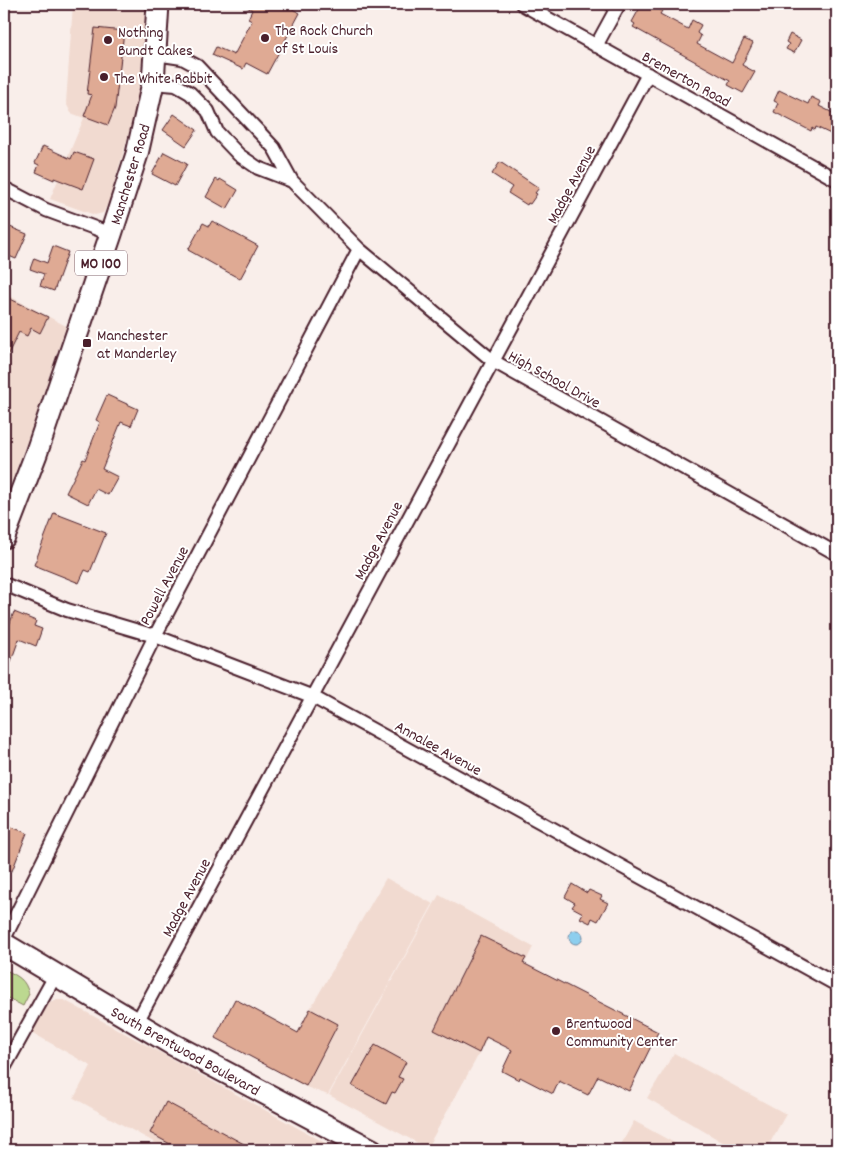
<svg xmlns="http://www.w3.org/2000/svg" width="841" height="1154" viewBox="0 0 841 1154" font-family="Dekko,sans-serif">
	<style>
		.built { fill: #f1dad0 }
		.green { fill: #bcd890; stroke: #837c5e }
		.water { fill: #8dceee; stroke: #7288a0 }
		.building { fill: #dfaa94; stroke: #4a1f2b }
		.lines { fill: none; stroke-linecap: round; stroke-linejoin: round }
		.minor-casing { stroke: #4a1f2b; stroke-width: 16 }
		.primary-casing { stroke: #4a1f2b; stroke-width: 25 }
		.minor { stroke: #fff; stroke-width: 12 }
		.primary { stroke: #fff; stroke-width: 21 }
		.poi-dot { fill: #4a1f2b; stroke: #fff; stroke-width: 2 }
		.labels { text-anchor: middle; stroke-width: 4; stroke-linejoin: round; paint-order: stroke }
		.shield { fill: #fff; stroke: #80626b; stroke-width: 1 }
		.shield-label { font-size: 15px; font-weight: bold; fill: #4a1f2b }
		.poi-label { font-size: 16px; fill: #4a1f2b; stroke: #fff; text-anchor: start }
		.street-label { font-size: 16px; fill: #4a1f2b; stroke: #fff }
	</style>
	<rect width="100%" height="100%" fill="#f9eeea"/>
	<filter id="ink" filterUnits="userSpaceOnUse"><feTurbulence type="fractalNoise" baseFrequency=".02" numOctaves="2"/><feDisplacementMap in="SourceGraphic" scale="10" xChannelSelector="R" yChannelSelector="G"/><feConvolveMatrix kernelMatrix="1 2 1 2 8 2 1 2 1" color-interpolation-filters="sRGB"/></filter>
	<g filter="url(#ink)">
		<path class="built" d="M 73,4 L 145,4 L 143,51 L 137,105 L 109,201 L 103,213 L 95,215 L 50,199 L 84,118 L 71,113 L 66,103 Z
			M 4,293 L 66,326 L 29,436 L 4,501 Z
			M 386,878 L 433,904 L 328,1095 L 306,1087 L 278,1072 L 310,1009 Z
			M 439,895 L 533,947 L 479,1054 L 427,1148 L 329,1095 Z
			M 57,1000 L 64,1000 L 338,1150 L 168,1150 L 74,1098 L 91,1066 L 31,1032 L 47,1005 L 52,1001 Z
			M 674,1053 L 786,1114 L 766,1150 L 736,1150 L 647,1098 Z
			M 634,1121 L 687,1150 L 618,1150 Z"/>
		<path class="green" d="M 6,970 C 19,977 25,979 29,994 L 23,1006 L 4,996 L 4,973 Z"/>
		<path class="water" d="M569 937a7 7 0 1 1 14 0a7 7 0 1 1-14 0Z"/>
		<path class="building" d="M 242,4 L 283,4 L 300,13 L 267,74 L 246,63 L 243,69 L 212,55 L 216,47 L 234,55 L 252,21 L 248,19 L 252,10 Z
			M 642,4 L 649,4 L 662,11 L 660,14 L 688,29 L 692,20 L 701,25 L 697,33 L 701,36 L 697,44 L 732,63 L 744,39 L 753,43 L 742,65 L 755,72 L 743,93 L 728,85 L 730,81 L 633,27 L 635,24 L 632,22 Z
			M 95,28 L 124,31 L 115,108 L 108,125 L 84,116 L 92,95 L 87,94 Z
			M 790,34 L 801,40 L 794,53 L 786,49 L 789,44 L 786,42 Z
			M 779,90 L 808,104 L 811,97 L 821,102 L 819,106 L 837,115 L 837,137 L 816,127 L 815,130 L 812,128 L 811,131 L 774,112 L 778,103 L 774,101 Z
			M 174,114 L 197,130 L 186,146 L 163,130 Z
			M 43,146 L 71,159 L 74,152 L 94,159 L 83,189 L 54,178 L 54,180 L 36,172 L 39,165 L 35,163 Z
			M 164,152 L 187,164 L 175,186 L 152,174 Z
			M 500,162 L 539,188 L 535,193 L 537,194 L 530,204 L 528,203 L 527,205 L 508,193 L 512,187 L 492,174 Z
			M 216,179 L 219,181 L 220,179 L 238,190 L 227,209 L 206,197 Z
			M 212,221 L 258,246 L 240,279 L 188,250 L 203,223 L 209,226 Z
			M 10,227 L 27,234 L 16,259 L 4,254 L 4,243 Z
			M 53,246 L 68,252 L 54,291 L 40,286 L 44,274 L 30,269 L 34,258 L 47,263 Z
			M 4,296 L 48,317 L 40,333 L 31,328 L 27,336 L 19,332 L 4,362 Z
			M 107,395 L 138,409 L 131,426 L 121,422 L 102,469 L 118,477 L 108,495 L 96,489 L 88,504 L 66,493 L 83,459 L 85,460 L 100,422 L 96,420 Z
			M 54,513 L 106,533 L 90,572 L 85,570 L 79,583 L 34,565 Z
			M 14,612 L 36,621 L 34,626 L 42,629 L 36,646 L 19,639 L 5,678 L 4,639 Z
			M 4,824 L 27,833 L 12,871 L 4,867 Z
			M 572,884 L 587,893 L 589,890 L 602,896 L 600,899 L 608,903 L 598,921 L 592,918 L 590,923 L 580,918 L 583,913 L 572,907 L 575,903 L 565,897 Z
			M 481,936 L 526,958 L 523,963 L 658,1032 L 629,1091 L 598,1076 L 588,1095 L 559,1081 L 553,1094 L 520,1077 L 519,1080 L 502,1071 L 512,1050 L 486,1037 L 479,1053 L 434,1030 Z
			M 235,999 L 298,1033 L 310,1009 L 338,1024 L 306,1086 L 215,1038 Z
			M 375,1045 L 406,1062 L 398,1077 L 403,1079 L 395,1093 L 392,1092 L 386,1104 L 352,1086 Z
			M 166,1102 L 255,1150 L 181,1150 L 150,1133 Z"/>
		<g class="lines">
			<defs>
				<path id="minor" d="M 522,4 L 837,180
					M 596,46 L 619,4
					M 156,54 L 182,58 L 197,66 L 274,148 L 292,181 L 359,249 L 493,361 L 837,554
					M 153,83 L 176,85 L 190,93 L 208,111 L 217,132 L 239,155 L 258,168 L 292,181
					M 4,188 L 46,210 L 111,234
					M 4,584 L 67,610 L 155,636 L 311,696 L 837,985
					M 4,939 L 155,636 L 359,249
					M 137,1022 L 648,74
					M 4,1068 L 55,976"/>
				<path id="primary" d="M 4,537 L 36,454 L 111,234 L 137,154 L 153,83 L 158,4
					M 4,944 L 172,1044 L 372,1150"/>
			</defs>
			<use href="#minor" class="minor-casing"/>
			<use href="#primary" class="primary-casing"/>
			<use href="#minor" class="minor"/>
			<use href="#primary" class="primary"/>
		</g>
	</g>
	<g class="poi-dot">
		<circle cx="265" cy="38" r="5"/>
		<circle cx="108" cy="40" r="5"/>
		<circle cx="104" cy="77" r="5"/>
		<rect x="82" y="338" width="10" height="10" rx="2.5"/>
		<circle cx="556" cy="1031" r="5"/>
	</g>
	<g class="labels">
		<rect class="shield" x="75" y="250.5" width="52" height="25" rx="4"/>
		<g class="shield-label">
			<text x="101" y="268">MO 100</text>
		</g>
		<g class="poi-label">
			<text x="275" y="35">The Rock Church<tspan x="275" dy="18">of St Louis</tspan></text>
			<text x="118" y="37">Nothing<tspan x="118" dy="18">Bundt Cakes</tspan></text>
			<text x="114" y="83">The White Rabbit</text>
			<text x="97" y="340">Manchester<tspan x="97" dy="18">at Manderley</tspan></text>
			<text x="566" y="1028">Brentwood<tspan x="566" dy="18">Community Center</tspan></text>
		</g>
		<g class="street-label">
			<text transform="translate(687 78) rotate(29)" y="6">Bremerton Road</text>
			<text transform="translate(129 174) rotate(-73)" y="6">Manchester Road</text>
			<text transform="translate(570 184) rotate(-62)" y="6">Madge Avenue</text>
			<text transform="translate(555 378) rotate(29)" y="6">High School Drive</text>
			<text transform="translate(377 540) rotate(-62)" y="6">Madge Avenue</text>
			<text transform="translate(163 585) rotate(-62)" y="6">Powell Avenue</text>
			<text transform="translate(439 747) rotate(29)" y="6">Annalee Avenue</text>
			<text transform="translate(185 897) rotate(-62)" y="6">Madge Avenue</text>
			<text transform="translate(186 1050) rotate(29)" y="6">South Brentwood Boulevard</text>
		</g>
	</g>
	<rect width="841" height="1154" fill="none" stroke="#fff" stroke-width="20"/>
	<rect x="10" y="10" width="821" height="1134" fill="none" stroke="#4a1f2b" stroke-width="2" filter="url(#ink)"/>
</svg>
